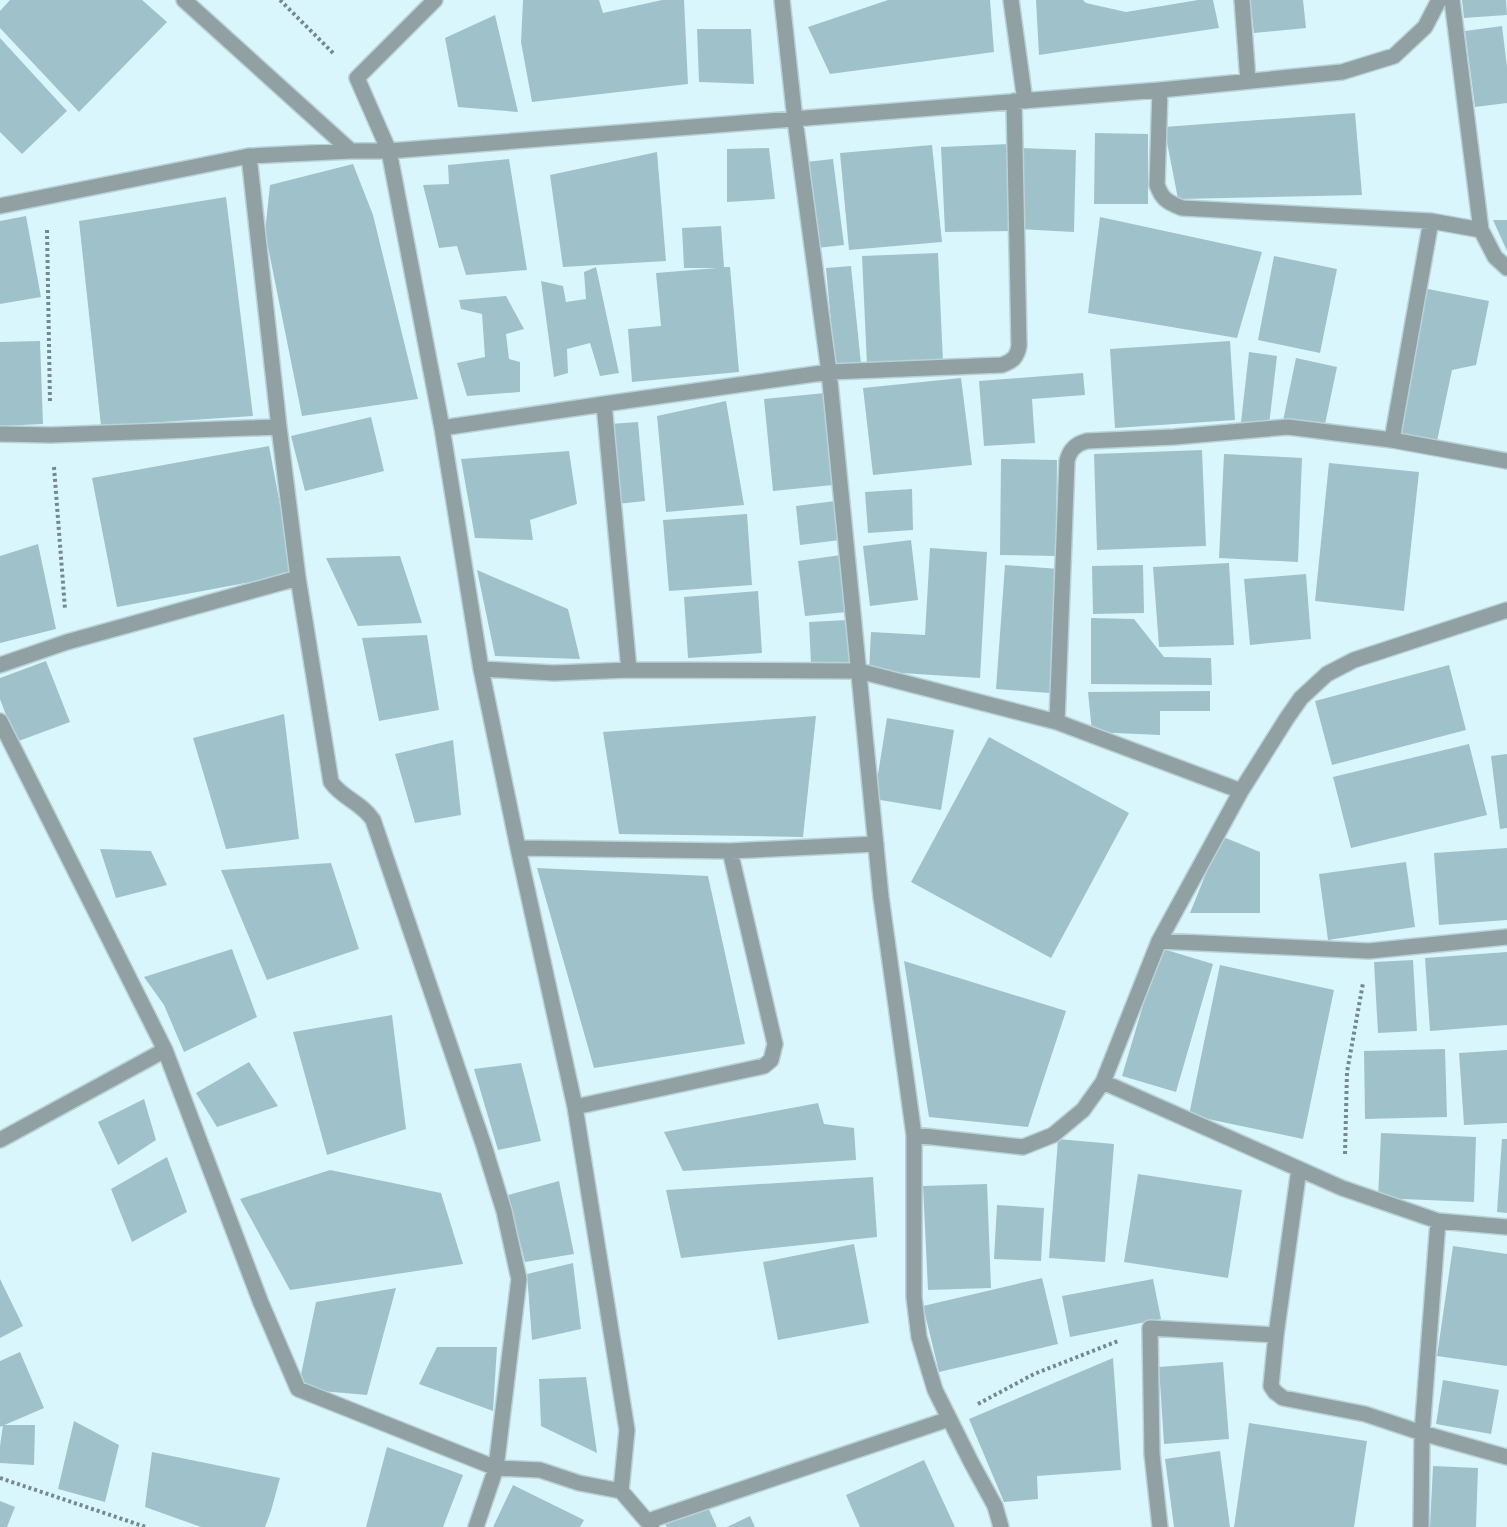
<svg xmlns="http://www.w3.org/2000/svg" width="1507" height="1527" viewBox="0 0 1507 1527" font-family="Jost,sans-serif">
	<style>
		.building { fill: #9fc2ca }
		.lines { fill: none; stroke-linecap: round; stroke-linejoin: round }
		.minor-casing { stroke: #b8d2d8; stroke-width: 18 }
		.path { stroke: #74898e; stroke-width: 4; stroke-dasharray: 3 3; stroke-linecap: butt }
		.minor { stroke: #91a0a3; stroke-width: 15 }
	</style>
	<rect width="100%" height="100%" fill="#d9f6fd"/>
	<path class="building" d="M 10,0 L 142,0 L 167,22 L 79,112 L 0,28 L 0,11 Z
		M 523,0 L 599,0 L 603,13 L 662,0 L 684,0 L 688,84 L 532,102 L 521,42 Z
		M 888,0 L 990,0 L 994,52 L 830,74 L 808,27 Z
		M 1036,0 L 1083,0 L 1086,3 L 1126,12 L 1198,0 L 1213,0 L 1219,28 L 1039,55 Z
		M 1250,0 L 1303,0 L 1306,28 L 1254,33 Z
		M 1462,0 L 1506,0 L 1507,15 L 1464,18 Z
		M 495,15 L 518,112 L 458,107 L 445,38 Z
		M 1502,26 L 1507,67 L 1507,103 L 1475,107 L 1465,31 Z
		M 697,29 L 751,29 L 754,84 L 699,82 Z
		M 0,38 L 67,111 L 22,154 L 0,132 Z
		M 1355,113 L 1362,195 L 1178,199 L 1164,127 Z
		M 1095,133 L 1148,134 L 1148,204 L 1094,204 Z
		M 1009,144 L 1013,231 L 945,232 L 941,147 Z
		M 932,145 L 942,242 L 849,250 L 840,153 Z
		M 769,148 L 775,199 L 727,202 L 727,149 Z
		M 1020,148 L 1076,150 L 1074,232 L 1018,229 Z
		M 657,152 L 666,261 L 563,267 L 550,175 Z
		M 509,159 L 527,270 L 466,275 L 457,246 L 439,248 L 423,185 L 449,184 L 448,165 Z
		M 833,159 L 844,245 L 817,248 L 806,162 Z
		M 353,164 L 373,215 L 418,399 L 302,416 L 265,232 L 270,185 Z
		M 226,197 L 253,416 L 101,426 L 79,221 Z
		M 26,216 L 41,297 L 0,304 L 0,221 Z
		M 1100,217 L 1262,252 L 1237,338 L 1088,313 Z
		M 1493,220 L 1507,220 L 1507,251 Z
		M 721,226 L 724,267 L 730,267 L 739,372 L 632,382 L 628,329 L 661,326 L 656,273 L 717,268 L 684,268 L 682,228 Z
		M 938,253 L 943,362 L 867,365 L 862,256 Z
		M 1274,256 L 1337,269 L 1320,353 L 1258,340 Z
		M 851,266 L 861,364 L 835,366 L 826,268 Z
		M 596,267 L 619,373 L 600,376 L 590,343 L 567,349 L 568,373 L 554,377 L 541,281 L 563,286 L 566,302 L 586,299 L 584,272 Z
		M 1423,288 L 1489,301 L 1476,365 L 1452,370 L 1436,446 L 1393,436 Z
		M 506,296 L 524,329 L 506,334 L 509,359 L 520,362 L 520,392 L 467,396 L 457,363 L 485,357 L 482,314 L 461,309 L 459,300 Z
		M 40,341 L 43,424 L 0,426 L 0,342 Z
		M 1230,341 L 1235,420 L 1115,428 L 1110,349 Z
		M 1249,352 L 1277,356 L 1269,425 L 1241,422 Z
		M 1296,358 L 1337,367 L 1324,429 L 1283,421 Z
		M 1083,373 L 1085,395 L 1032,399 L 1035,443 L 984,446 L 979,381 Z
		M 961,378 L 972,465 L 873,475 L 863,388 Z
		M 825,393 L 833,485 L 773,491 L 764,399 Z
		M 726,401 L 744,505 L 666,512 L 657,416 Z
		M 371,417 L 384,471 L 305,491 L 291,436 Z
		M 638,422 L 645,501 L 617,504 L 610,424 Z
		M 269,446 L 293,574 L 117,607 L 92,478 Z
		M 1202,450 L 1206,546 L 1097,550 L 1094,454 Z
		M 569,451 L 577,504 L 530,520 L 533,540 L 475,538 L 461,459 Z
		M 1224,454 L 1302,458 L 1298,562 L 1219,558 Z
		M 1001,459 L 1057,460 L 1056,556 L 1000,555 Z
		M 1329,463 L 1419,472 L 1404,611 L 1315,601 Z
		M 912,489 L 913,530 L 868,533 L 865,492 Z
		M 835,501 L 840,540 L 800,545 L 796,506 Z
		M 747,514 L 752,585 L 669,591 L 663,520 Z
		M 911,540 L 918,600 L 870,606 L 863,546 Z
		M 38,544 L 56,629 L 0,643 L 0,556 Z
		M 930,548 L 987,552 L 980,678 L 869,671 L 871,632 L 925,635 Z
		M 841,555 L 847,612 L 805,616 L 798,561 Z
		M 400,556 L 422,623 L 358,626 L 326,558 Z
		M 1229,563 L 1234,645 L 1159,647 L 1153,567 Z
		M 1005,565 L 1059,569 L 1050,693 L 996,689 Z
		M 1143,565 L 1144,613 L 1093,614 L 1092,566 Z
		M 477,570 L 568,609 L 580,659 L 495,656 Z
		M 1306,574 L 1311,639 L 1250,645 L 1244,579 Z
		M 758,591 L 762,653 L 688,658 L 684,597 Z
		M 1091,618 L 1134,619 L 1164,657 L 1211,658 L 1212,685 L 1091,684 Z
		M 848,620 L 850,662 L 811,664 L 809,622 Z
		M 427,635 L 439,710 L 379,721 L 362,638 Z
		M 46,661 L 70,722 L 16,742 L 0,699 L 0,678 Z
		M 1449,665 L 1466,730 L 1332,765 L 1315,701 Z
		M 1210,691 L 1210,711 L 1160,711 L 1160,735 L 1092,732 L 1088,692 Z
		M 284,714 L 299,839 L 226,849 L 193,738 Z
		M 816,716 L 803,837 L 619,834 L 603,732 Z
		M 887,718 L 954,730 L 941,810 L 874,799 Z
		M 989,737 L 1129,813 L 1051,958 L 911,882 Z
		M 453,740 L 461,815 L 415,823 L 395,754 Z
		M 1469,744 L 1487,815 L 1351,848 L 1333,777 Z
		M 1507,754 L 1507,828 L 1500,829 L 1491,756 Z
		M 1221,836 L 1260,852 L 1260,913 L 1190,913 Z
		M 1507,848 L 1507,920 L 1439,925 L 1434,853 Z
		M 100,849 L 151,851 L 167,885 L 116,898 Z
		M 1406,862 L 1415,927 L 1328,940 L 1319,874 Z
		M 331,863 L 359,949 L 267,980 L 221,870 Z
		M 537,868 L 708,876 L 745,1044 L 594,1068 Z
		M 1160,948 L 1213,964 L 1176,1092 L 1122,1076 Z
		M 232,949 L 257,1017 L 184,1052 L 164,1005 L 144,977 Z
		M 1507,952 L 1507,1025 L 1430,1031 L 1425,958 Z
		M 1413,960 L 1417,1031 L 1378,1033 L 1374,962 Z
		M 904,961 L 1066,1011 L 1028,1127 L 929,1117 Z
		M 1220,965 L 1334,990 L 1303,1139 L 1189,1115 Z
		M 392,1015 L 406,1129 L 327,1155 L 293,1032 Z
		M 1445,1049 L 1447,1117 L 1365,1119 L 1364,1051 Z
		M 1507,1050 L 1507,1123 L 1464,1125 L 1459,1053 Z
		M 249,1062 L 278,1106 L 217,1127 L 196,1093 Z
		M 521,1063 L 541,1141 L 498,1150 L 474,1069 Z
		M 144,1099 L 156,1140 L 118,1165 L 98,1122 Z
		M 818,1103 L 824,1124 L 854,1128 L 856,1160 L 683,1171 L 664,1132 Z
		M 1381,1133 L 1476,1137 L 1474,1202 L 1378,1198 Z
		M 1058,1139 L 1114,1144 L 1105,1262 L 1049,1258 Z
		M 1502,1139 L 1507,1139 L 1507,1213 L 1497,1212 Z
		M 167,1157 L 187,1212 L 132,1242 L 111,1189 Z
		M 330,1170 L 441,1193 L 463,1264 L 290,1290 L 240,1199 Z
		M 1138,1174 L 1242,1190 L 1228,1278 L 1124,1262 Z
		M 873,1177 L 877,1237 L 681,1258 L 666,1190 Z
		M 559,1181 L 574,1254 L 525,1262 L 508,1195 Z
		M 987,1184 L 991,1288 L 928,1290 L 923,1186 Z
		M 997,1205 L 1044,1208 L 1041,1261 L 994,1259 Z
		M 854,1244 L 869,1323 L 778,1340 L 763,1262 Z
		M 1453,1246 L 1507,1254 L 1507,1366 L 1437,1356 Z
		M 573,1263 L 581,1329 L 532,1340 L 527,1274 Z
		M 1042,1278 L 1058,1344 L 939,1372 L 923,1306 Z
		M 0,1279 L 23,1326 L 0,1338 Z
		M 1153,1279 L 1161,1319 L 1070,1337 L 1062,1296 Z
		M 396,1288 L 367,1395 L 298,1389 L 316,1302 Z
		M 437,1347 L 497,1347 L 493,1411 L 419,1384 Z
		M 20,1352 L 44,1408 L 0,1427 L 0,1361 Z
		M 1113,1358 L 1121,1470 L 1037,1476 L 1038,1499 L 1004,1502 L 969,1419 Z
		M 1223,1362 L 1229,1439 L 1164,1444 L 1159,1367 Z
		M 586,1377 L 597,1453 L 541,1426 L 539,1379 Z
		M 1443,1380 L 1499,1390 L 1491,1434 L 1436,1424 Z
		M 74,1421 L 119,1445 L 105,1502 L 58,1489 Z
		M 1249,1423 L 1367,1441 L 1354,1527 L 1234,1527 Z
		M 3,1425 L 35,1425 L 34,1465 L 0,1463 L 0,1446 Z
		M 387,1447 L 463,1475 L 443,1527 L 366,1527 Z
		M 1220,1451 L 1230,1527 L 1174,1527 L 1165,1459 Z
		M 152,1452 L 280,1478 L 271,1511 L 265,1527 L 201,1527 L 145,1507 Z
		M 924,1460 L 955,1527 L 860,1527 L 846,1495 Z
		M 1433,1466 L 1478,1468 L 1476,1527 L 1430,1527 Z
		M 513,1485 L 584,1520 L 580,1527 L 493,1527 Z
		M 0,1501 L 15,1507 L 7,1527 L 0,1527 Z
		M 707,1505 L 717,1527 L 667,1527 L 665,1525 Z
		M 750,1516 L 755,1527 L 727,1527 Z"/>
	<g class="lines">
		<defs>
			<path id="minor" d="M 184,0 L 351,151
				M 435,0 L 357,78 L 389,151 L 1160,90 L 1342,72 L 1394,56 L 1425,27 L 1439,0
				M 782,0 L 795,120 L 829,372 L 881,897 L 914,1135 L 914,1297 L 919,1337 L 935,1390 L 971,1462 L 995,1506 L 1001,1527
				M 1011,0 L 1025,101
				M 1242,0 L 1248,81
				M 1452,0 L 1481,230 L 1495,257 L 1507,268
				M 1160,90 L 1157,185 C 1162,199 1167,202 1182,208 L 1431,221
				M 249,156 L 279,427 L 298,578 L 331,782 C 342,798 362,803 373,820 L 484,1146 L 504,1211 L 519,1279 L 496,1468 L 476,1527
				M 0,206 L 249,156 L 351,151 L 389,151 L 442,428 L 481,669 L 518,848 L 575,1107 L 627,1430 L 621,1491
				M 442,428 L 604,404
				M 0,434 L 51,435 L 279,427
				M 1392,440 L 1431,221 L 1481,230
				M 0,665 L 67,642 L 298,578
				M 481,669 L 554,673 L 629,670 L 859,671 L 1057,722 L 1241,791
				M 629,670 L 604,404 L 829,372 L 1002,365 C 1013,361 1017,357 1019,346 L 1014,101
				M 0,721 L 165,1050 L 261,1303 L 298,1389 L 496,1468 L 540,1470 L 579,1483 L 621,1491 L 652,1527
				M 1057,722 L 1067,461 C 1070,449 1076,444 1087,441 L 1174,437 L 1288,427 L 1392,440 L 1507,461
				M 518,848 L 730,851 L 775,1044 L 771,1060 L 764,1066 L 575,1107
				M 730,851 L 876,844
				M 1159,941 L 1369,951 L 1507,937
				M 1103,1082 L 1342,1188 L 1438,1221 L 1507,1227
				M 914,1135 L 1023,1147 L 1053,1135 L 1083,1110 L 1103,1082 L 1159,941 L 1241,791 L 1287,718 L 1301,698 L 1327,674 L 1354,660 L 1507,610
				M 0,1140 L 165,1050
				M 1299,1169 L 1276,1335 L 1271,1386 L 1275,1392 L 1283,1398 L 1365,1414 L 1422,1433 L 1507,1457
				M 648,1521 L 949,1419
				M 1160,1527 L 1152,1454 L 1150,1328 L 1276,1335
				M 1421,1527 L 1422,1433 L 1438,1221"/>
		</defs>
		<use href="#minor" class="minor-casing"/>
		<path class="path" d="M 280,0 L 335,55
			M 47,230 L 50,403
			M 54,467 L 65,609
			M 1345,1154 L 1347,1072 L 1363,983
			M 978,1404 L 1034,1374 L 1118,1341
			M 0,1478 L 146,1527"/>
		<use href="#minor" class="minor"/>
	</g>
</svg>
